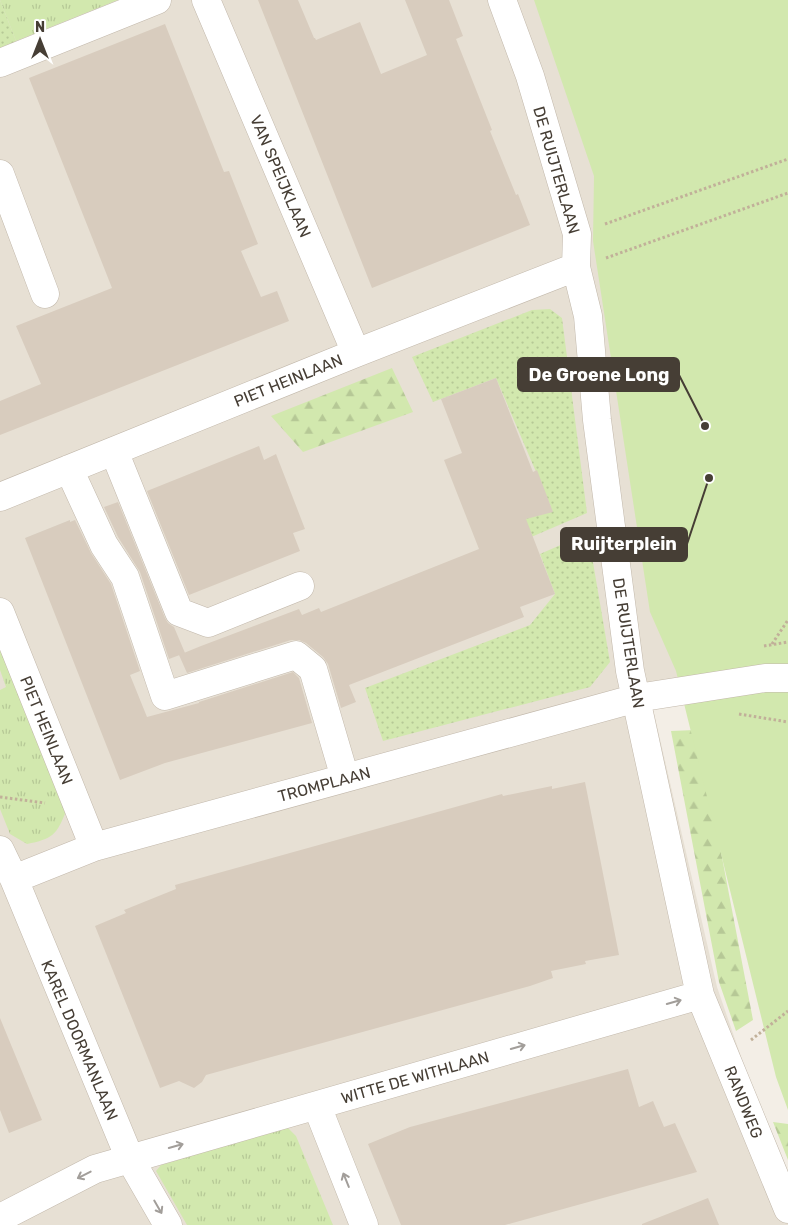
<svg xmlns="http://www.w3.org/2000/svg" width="788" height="1225" viewBox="0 0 788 1225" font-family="Rubik,sans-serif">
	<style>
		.residential { fill: #e7e0d4 }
		.grass { fill: url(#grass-tufts) }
		.forest { fill: url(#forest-firs) }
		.park { fill: #d2e8ae }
		.garden { fill: url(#garden-dots) }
		.building { fill: #d8ccbe }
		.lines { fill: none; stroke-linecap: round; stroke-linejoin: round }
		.minor-casing { stroke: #c2b8ab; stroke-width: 29 }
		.path { stroke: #c1b099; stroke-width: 3; stroke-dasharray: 2.5 2.5; stroke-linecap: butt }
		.minor { stroke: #fff; stroke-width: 28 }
		.oneway { stroke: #a29e9a }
		.labels { text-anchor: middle; stroke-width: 4.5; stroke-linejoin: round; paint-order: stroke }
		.street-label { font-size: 16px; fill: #463e35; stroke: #fff }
		.leader { fill: none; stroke: #463e35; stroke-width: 2 }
		.callout-dot { fill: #463e35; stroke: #fff; stroke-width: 2 }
		.callout { fill: #463e35; stroke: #463e35; stroke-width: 2 }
		.callout-label { font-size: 18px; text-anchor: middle; font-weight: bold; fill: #fff }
	</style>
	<defs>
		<pattern id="grass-tufts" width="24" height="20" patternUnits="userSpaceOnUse" patternTransform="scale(1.25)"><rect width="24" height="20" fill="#d2e8ae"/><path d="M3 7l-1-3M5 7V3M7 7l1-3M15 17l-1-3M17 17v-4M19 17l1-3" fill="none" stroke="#b6c896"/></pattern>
		<pattern id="forest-firs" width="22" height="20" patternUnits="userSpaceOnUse" patternTransform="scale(1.25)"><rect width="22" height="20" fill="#d2e8ae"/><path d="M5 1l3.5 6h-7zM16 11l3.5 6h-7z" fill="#b6c896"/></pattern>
		<pattern id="garden-dots" width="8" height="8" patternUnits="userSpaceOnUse" patternTransform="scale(1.25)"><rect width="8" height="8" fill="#d2e8ae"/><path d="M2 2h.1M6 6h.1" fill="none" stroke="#b6c896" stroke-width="1.8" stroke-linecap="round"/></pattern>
	</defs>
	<rect width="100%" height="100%" fill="#f3eee6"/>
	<path class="residential" d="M 0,0 L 788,0 L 788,682 L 652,704 L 717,987 L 788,1193 L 788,1225 L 0,1225 Z"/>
	<path class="grass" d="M 0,0 L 118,0 L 16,41 Z
		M 0,641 L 66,811 C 57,835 52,839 27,844 L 10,834 L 0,809 L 0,690 L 6,687 L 0,670 Z
		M 287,1127 L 296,1136 L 333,1225 L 187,1225 L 156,1171 L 161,1165 Z"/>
	<path class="forest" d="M 392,368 L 413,412 L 303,452 L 271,416 Z
		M 718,729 L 708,784 L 753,1020 L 736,1031 L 719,982 L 671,731 Z
		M 773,1122 L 788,1124 L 788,1160 Z"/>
	<path class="park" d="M 534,0 L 788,0 L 788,1110 L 776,1077 L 676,671 L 650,612 L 593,241 L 594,176 Z"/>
	<path class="garden" d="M 0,0 L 16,41 L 17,47 L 0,53 Z
		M 550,309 L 562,318 L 587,513 L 515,544 L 506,524 L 551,507 L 496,378 L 433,402 L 412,357 L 532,310 Z
		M 588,533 L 610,662 L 590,687 L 383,741 L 365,688 L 530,625 L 555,594 L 540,554 Z"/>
	<path class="building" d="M 258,0 L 298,0 L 314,38 L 315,38 L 316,40 L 360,22 L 381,74 L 427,55 L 405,0 L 449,0 L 463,36 L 456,39 L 492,130 L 490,131 L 516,195 L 518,194 L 530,225 L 372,288 Z
		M 165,24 L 224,172 L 229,171 L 258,244 L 241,251 L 261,297 L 277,291 L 289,321 L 0,435 L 0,401 L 41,384 L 16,326 L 112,288 L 29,78 Z
		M 496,378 L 533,472 L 537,470 L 553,512 L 526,519 L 555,594 L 520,607 L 524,617 L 349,685 L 356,702 L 341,708 L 328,664 L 323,657 L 306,643 L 299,640 L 291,640 L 187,673 L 179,655 L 201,646 L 299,609 L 302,615 L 319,608 L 321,612 L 479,549 L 444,460 L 462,453 L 441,399 Z
		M 259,446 L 264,460 L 276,454 L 305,529 L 293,533 L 300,551 L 189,595 L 147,491 Z
		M 118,502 L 165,618 L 168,623 L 174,627 L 185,653 L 169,659 L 140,572 L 118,537 L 104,507 Z
		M 70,520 L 70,522 L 75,520 L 91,553 L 111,584 L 140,671 L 130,675 L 147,717 L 199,703 L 199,702 L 293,672 L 299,678 L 312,723 L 165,763 L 120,780 L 25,538 Z
		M 585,782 L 619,955 L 585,961 L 586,964 L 551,971 L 553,978 L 530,986 L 206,1075 L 202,1082 L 194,1088 L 179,1081 L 160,1088 L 95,926 L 126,913 L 124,910 L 176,889 L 175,885 L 502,794 L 503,796 L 552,786 L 552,789 Z
		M 0,1018 L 42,1120 L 9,1133 L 0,1110 Z
		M 628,1069 L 639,1107 L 653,1101 L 664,1127 L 675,1123 L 697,1172 L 505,1225 L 401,1225 L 368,1144 L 410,1127 Z
		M 708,1198 L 719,1225 L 642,1225 L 642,1224 Z"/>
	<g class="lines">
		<defs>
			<path id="minor" d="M 206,0 L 356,353
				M 502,0 L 530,76 L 577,234 L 576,267 L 588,316 L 597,420 L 630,671 L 700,995 L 788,1209
				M 0,63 L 157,0
				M 0,174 L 45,294
				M 114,451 L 179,612 L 208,623 L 300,586
				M 69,469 L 104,545 L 125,577 L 165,696 L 296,655 L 313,669 L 345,778
				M 0,497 L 356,353 L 576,267
				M 0,612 L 94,847
				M 0,850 L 14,879 L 130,1159 L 168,1225
				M 14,879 L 94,847 L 637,698 L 765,678 L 788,678
				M 317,1106 L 364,1225
				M 0,1218 L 95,1169 L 700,995"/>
		</defs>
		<use href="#minor" class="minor-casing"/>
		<path class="path" d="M 605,224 L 788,159
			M 606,258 L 788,193
			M 772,644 L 788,620
			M 764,646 L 788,642
			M 739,714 L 788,722
			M 0,797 L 45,803
			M 751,1040 L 788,1011"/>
		<use href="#minor" class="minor"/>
	</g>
	<defs><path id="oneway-shaft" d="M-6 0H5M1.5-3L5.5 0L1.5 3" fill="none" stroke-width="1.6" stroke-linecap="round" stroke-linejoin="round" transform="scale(1.25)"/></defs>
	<g class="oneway">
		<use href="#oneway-shaft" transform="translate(674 1002) rotate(-16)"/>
		<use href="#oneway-shaft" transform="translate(518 1047) rotate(-16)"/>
		<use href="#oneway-shaft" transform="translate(176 1146) rotate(-16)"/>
		<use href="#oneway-shaft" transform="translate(84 1175) rotate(153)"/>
		<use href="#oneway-shaft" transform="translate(346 1180) rotate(-112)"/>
		<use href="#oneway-shaft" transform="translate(158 1207) rotate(60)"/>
	</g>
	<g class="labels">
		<g class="street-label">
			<text transform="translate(557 170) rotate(74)" y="6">DE RUIJTERLAAN</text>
			<text transform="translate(281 176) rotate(67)" y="6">VAN SPEIJKLAAN</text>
			<text transform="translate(288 380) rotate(-22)" y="6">PIET HEINLAAN</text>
			<text transform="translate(629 643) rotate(81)" y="6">DE RUIJTERLAAN</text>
			<text transform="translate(47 730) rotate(68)" y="6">PIET HEINLAAN</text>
			<text transform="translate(324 784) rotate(-15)" y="6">TROMPLAAN</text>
			<text transform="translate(80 1040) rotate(67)" y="6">KAREL DOORMANLAAN</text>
			<text transform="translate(415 1077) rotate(-16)" y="6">WITTE DE WITHLAAN</text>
			<text transform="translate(744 1102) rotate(68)" y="6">RANDWEG</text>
		</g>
	</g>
	<path class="leader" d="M705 426L679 375M709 478L687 544"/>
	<g class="callout-dot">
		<circle cx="705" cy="426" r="5"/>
		<circle cx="709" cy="478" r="5"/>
	</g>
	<g class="callout">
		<rect x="518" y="358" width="161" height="33" rx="5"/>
		<rect x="561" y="528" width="126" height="33" rx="5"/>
	</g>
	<g class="callout-label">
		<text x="599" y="381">De Groene Long</text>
		<text x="624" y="550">Ruijterplein</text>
	</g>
	<g transform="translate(40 40)" stroke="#ffffff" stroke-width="4" paint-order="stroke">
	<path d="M0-4L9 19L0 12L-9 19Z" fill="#463e35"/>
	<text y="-8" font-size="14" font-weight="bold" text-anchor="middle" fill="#463e35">N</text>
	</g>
</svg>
